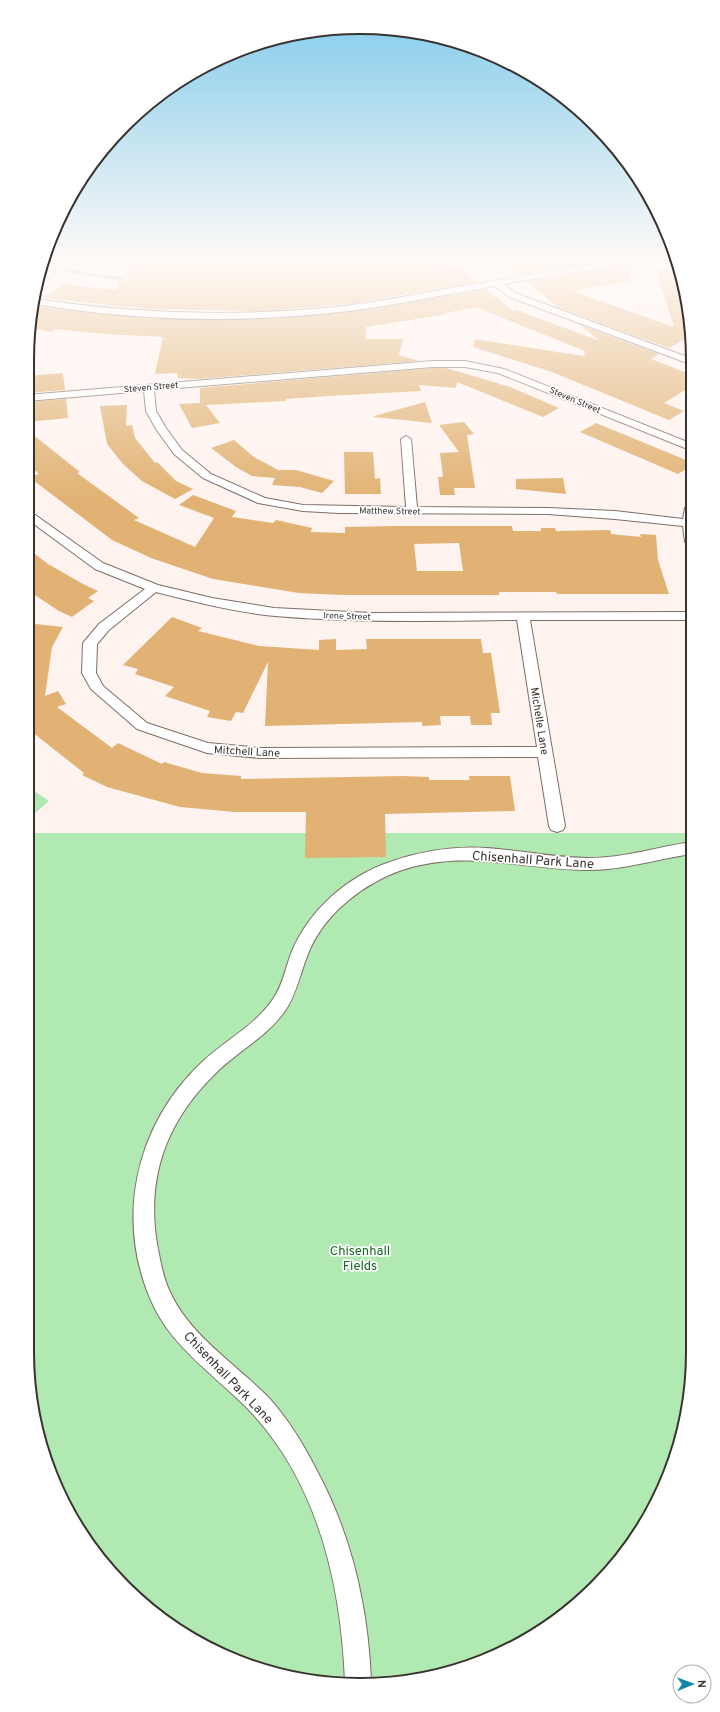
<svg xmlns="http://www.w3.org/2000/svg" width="720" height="1712" viewBox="0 0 720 1712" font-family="Overpass,sans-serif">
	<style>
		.green { fill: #b1e9b3 }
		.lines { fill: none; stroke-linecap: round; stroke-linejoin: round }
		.stream { stroke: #6bb3b5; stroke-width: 3.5 }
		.building { fill: #e1b273; fill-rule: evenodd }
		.minor-casing { stroke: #7e6e67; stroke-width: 2 }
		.minor { fill: #fff; fill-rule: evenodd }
		.labels { text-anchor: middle; stroke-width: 3.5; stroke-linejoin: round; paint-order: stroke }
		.far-street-label { font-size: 9px; fill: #39322f; stroke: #fff }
		.street-label { font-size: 11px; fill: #39322f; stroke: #fff }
		.near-street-label { font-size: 13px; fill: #39322f; stroke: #fff }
		.near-park-label { font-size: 13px; fill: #156825; stroke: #fff }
		.rim { fill: none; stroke: #39322f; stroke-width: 2 }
	</style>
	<rect width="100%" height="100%" fill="#fff3ef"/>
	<path class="green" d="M 27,786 L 49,801 L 27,820 Z
		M 27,833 L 692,833 L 693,1352 L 675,1459 L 624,1555 L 545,1629 L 488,1660 L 425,1679 L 316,1682 L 253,1667 L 194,1640 L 109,1571 L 72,1518 L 45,1459 L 27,1352 Z"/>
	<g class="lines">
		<path class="stream" d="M 434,262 L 454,259
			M 42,267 L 46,267
			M 68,271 L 129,280"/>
	</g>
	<path class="building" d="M 135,259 L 206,262 L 294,260 L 294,259 L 441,259 L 442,269 L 460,267 L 478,282 L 349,304 L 260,311 L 148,309 L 44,298 L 62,284 L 116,290 Z
		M 519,259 L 620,259 L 519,275 L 502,261 Z
		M 630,265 L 630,281 L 572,291 L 674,327 L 656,271 L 677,267 L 690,316 L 690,336 L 669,348 L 559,308 L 527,282 Z
		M 486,289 L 513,311 L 514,309 L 600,341 L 580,325 L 659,354 L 651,359 L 690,374 L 690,387 L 664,403 L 684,411 L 669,420 L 552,372 L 473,347 L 475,339 L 584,356 L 585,351 L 476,307 L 445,313 L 447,314 L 366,327 L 366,339 L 403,339 L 399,355 L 419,361 L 199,379 L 178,378 L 177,373 L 155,374 L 163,337 L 105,334 L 56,329 L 52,332 L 32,328 L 36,306 L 74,311 L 153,319 L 272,319 L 368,310 Z
		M 433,368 L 446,368 L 510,387 L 559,408 L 543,417 L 457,382 L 456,388 L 419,385 L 421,391 L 328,396 L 286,399 L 286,401 L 206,405 L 220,423 L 192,428 L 179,404 L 200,403 L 200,388 Z
		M 63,373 L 65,390 L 27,393 L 27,376 Z
		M 66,399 L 68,418 L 27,422 L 27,402 Z
		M 425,402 L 432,423 L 374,417 L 374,416 Z
		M 127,405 L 126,426 L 132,425 L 135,438 L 155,463 L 157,462 L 176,481 L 193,489 L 175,499 L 142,481 L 123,464 L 107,444 L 100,406 Z
		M 464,422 L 474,434 L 467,435 L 475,488 L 454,488 L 455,495 L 440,495 L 438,477 L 443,477 L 440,453 L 459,452 L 439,425 Z
		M 596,423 L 691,462 L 691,466 L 678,474 L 580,432 Z
		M 27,430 L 80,472 L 77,473 L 139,518 L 134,520 L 195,547 L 214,518 L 179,505 L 193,495 L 236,511 L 232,517 L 273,523 L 276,520 L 312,528 L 311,532 L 345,533 L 345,527 L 396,526 L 512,526 L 513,531 L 541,531 L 541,528 L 555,528 L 556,531 L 610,530 L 611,534 L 641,537 L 640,534 L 656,535 L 658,560 L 669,594 L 557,594 L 556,592 L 499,592 L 499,595 L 342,595 L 299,593 L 213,579 L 151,558 L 112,540 L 29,477 L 39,474 L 27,463 ZM 459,543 L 463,571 L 417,571 L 414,544 Z
		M 234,440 L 254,457 L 278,470 L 296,470 L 334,481 L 322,493 L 300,487 L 272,485 L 275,478 L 252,476 L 236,467 L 211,448 Z
		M 344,452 L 373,452 L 375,479 L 380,478 L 381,494 L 345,494 Z
		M 563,478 L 566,494 L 516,489 L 516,479 Z
		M 27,548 L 48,564 L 83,584 L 98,591 L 88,598 L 94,601 L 72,617 L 59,611 L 27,590 Z
		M 172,617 L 202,628 L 198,631 L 259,646 L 319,650 L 319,640 L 336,639 L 336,650 L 367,649 L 366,639 L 481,639 L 483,653 L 491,653 L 500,713 L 491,713 L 492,725 L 471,725 L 470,716 L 440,716 L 441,725 L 422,726 L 422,722 L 265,726 L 268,662 L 243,713 L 236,712 L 231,721 L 207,717 L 210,711 L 165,696 L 174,687 L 135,674 L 138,669 L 123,665 Z
		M 27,623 L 63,627 L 52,647 L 45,696 L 58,691 L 66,704 L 57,707 L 112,748 L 118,743 L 162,764 L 164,762 L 202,773 L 241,776 L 241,779 L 402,776 L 429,777 L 429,780 L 470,780 L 469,776 L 510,776 L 515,811 L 385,814 L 386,857 L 305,858 L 306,812 L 235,812 L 180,807 L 107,787 L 82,775 L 84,773 L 27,728 Z"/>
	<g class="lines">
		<defs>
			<path id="minor" d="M 67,259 L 76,259 L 40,284 L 41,277 Z
				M 627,259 L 644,259 L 640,262 L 504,284 L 515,293 L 690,358 L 690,364 L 509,297 L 495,286 C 447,294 398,305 349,311 C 247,323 138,322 36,304 L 37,299 C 135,314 236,317 335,307 C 374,303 413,295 451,288 C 510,278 569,268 627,259 Z
				M 433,361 L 465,361 L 504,369 L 690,443 L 690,450 L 498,373 L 465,367 L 433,367 L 154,390 L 156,411 L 166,428 L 182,450 L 211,474 L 265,498 L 303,505 L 406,507 L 401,439 L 406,436 L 411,439 L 417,507 L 548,508 L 615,511 L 683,519 L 685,508 L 691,505 L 691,546 L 685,542 L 683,526 L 615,519 L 548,514 L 339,513 L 303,511 L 258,503 L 203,478 L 174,454 L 156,429 L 146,411 L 144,391 L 27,401 L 27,395 Z
				M 27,510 L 31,512 L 103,563 L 158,585 L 212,598 L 274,608 L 371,613 L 691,612 L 691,620 L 530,620 L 565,826 L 563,830 L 557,832 L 551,830 L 549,826 L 538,757 L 260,758 L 207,753 L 137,729 L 91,689 L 82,673 L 83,643 L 99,624 L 145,589 L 95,569 L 27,519 ZM 156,592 C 195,602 235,612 275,616 C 356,623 437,621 517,620 L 537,747 L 260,748 L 208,743 L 147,723 L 103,686 L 96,673 L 97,644 L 109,630 Z
				M 692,842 L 692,854 C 656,859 621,871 585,870 C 521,869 465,849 402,870 C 365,883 328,911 311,947 C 301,968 298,992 285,1011 C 266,1038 236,1052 214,1075 C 165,1123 145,1181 158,1249 C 161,1263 163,1278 170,1292 C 190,1336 236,1364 269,1398 C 288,1419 302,1442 315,1467 C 351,1533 368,1605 371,1680 L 345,1681 C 341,1583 317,1479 246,1407 C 214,1375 174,1348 154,1307 C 114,1223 134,1127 201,1063 C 224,1041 255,1026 273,999 C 283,985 286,966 292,951 C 310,909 348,876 390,862 C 421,851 453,846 486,848 C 521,850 555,858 589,858 C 624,858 657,847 692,842 Z"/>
		</defs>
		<use href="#minor" class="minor-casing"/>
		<use href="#minor" class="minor"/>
	</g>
	<linearGradient id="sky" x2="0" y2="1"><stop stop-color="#7fcaeb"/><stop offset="0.52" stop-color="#fffaf8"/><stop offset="1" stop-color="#fffaf8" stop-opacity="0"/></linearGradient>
	<rect width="720" height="498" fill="url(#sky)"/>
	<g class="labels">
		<g class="far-street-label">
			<text transform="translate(151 387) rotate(-5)" y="3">Steven Street</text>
			<text transform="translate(575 400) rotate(23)" y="3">Steven Street</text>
			<text transform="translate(390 511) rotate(1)" y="3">Matthew Street</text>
			<text transform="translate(347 616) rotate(2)" y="3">Irene Street</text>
		</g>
		<g class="street-label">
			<text transform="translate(540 721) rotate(81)" y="4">Michelle Lane</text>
			<text transform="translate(247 751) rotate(3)" y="4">Mitchell Lane</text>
		</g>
		<g class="near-street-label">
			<text transform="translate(533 859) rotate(4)" y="5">Chisenhall Park Lane</text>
			<text transform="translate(229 1377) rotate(46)" y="5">Chisenhall Park Lane</text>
		</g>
		<g class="near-park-label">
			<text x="360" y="1255">Chisenhall<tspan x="360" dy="15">Fields</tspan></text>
		</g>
	</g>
	<path d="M0 0H720V1712H0ZM360 34H360A326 326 0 0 1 686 360V1352A326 326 0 0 1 360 1678H360A326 326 0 0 1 34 1352V360A326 326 0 0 1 360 34Z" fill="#fff" fill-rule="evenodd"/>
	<path class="rim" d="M360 34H360A326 326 0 0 1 686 360V1352A326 326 0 0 1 360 1678H360A326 326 0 0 1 34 1352V360A326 326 0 0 1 360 34Z"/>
	<g transform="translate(692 1684) rotate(89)"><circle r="19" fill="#ffffff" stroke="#b0adac"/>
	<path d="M0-3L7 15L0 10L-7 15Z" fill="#0e87ab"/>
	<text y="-6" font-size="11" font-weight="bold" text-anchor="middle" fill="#39322f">N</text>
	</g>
</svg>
